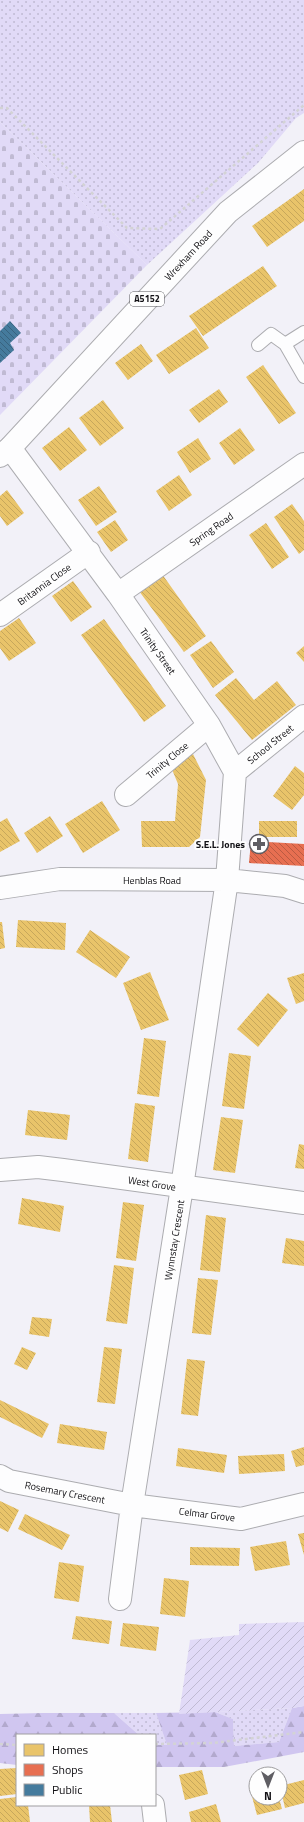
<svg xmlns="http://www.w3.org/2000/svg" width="304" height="1822" viewBox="0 0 304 1822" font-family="'Titillium Web',sans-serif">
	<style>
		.grass { fill: url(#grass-dots) }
		.forest { fill: url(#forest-firs) }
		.cemetery { fill: url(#cemetery-stones) }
		.garden { fill: url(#garden-furrows) }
		.homes { fill: url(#homes-back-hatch) }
		.shops { fill: url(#shops-back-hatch) }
		.public { fill: url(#public-back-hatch) }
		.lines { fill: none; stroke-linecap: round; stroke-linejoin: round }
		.lane-casing { stroke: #acacb0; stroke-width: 14 }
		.street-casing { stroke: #acacb0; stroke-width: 24 }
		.primary-casing { stroke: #acacb0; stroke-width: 24 }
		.path { stroke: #d3d3d5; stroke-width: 2.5; stroke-dasharray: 3 3; stroke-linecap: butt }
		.lane { stroke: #fdfdfe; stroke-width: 12 }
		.street { stroke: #fdfdfe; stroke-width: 22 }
		.primary { stroke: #fdfdfe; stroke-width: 22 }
		.labels { text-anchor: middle; stroke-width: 4; stroke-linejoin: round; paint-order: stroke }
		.shield { fill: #fefefe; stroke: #57575a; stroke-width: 1 }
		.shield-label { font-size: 9px; font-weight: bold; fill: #100f13 }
		.street-label { font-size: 10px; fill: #100f13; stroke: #fefefe }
		.poi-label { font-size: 10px; font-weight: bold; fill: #100f13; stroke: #fefefe; text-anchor: end }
	</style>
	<defs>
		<pattern id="grass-dots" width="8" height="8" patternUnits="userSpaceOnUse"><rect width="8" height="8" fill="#e1daf7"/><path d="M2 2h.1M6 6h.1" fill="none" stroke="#c0bad3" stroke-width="1.8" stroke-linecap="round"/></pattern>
		<pattern id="forest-firs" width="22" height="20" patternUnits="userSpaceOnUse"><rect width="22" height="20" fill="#d0c6f0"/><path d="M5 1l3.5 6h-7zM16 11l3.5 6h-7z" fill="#b2a9cd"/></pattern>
		<pattern id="cemetery-stones" width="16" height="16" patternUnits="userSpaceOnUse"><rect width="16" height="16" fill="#e1daf7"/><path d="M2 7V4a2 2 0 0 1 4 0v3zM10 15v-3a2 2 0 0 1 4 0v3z" fill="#c0bad3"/></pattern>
		<pattern id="garden-furrows" width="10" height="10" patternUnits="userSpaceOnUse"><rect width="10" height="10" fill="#e1daf7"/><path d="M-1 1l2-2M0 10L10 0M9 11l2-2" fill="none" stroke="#c0bad3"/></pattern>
		<pattern id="homes-back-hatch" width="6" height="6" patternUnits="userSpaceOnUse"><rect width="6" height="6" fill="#e9c46a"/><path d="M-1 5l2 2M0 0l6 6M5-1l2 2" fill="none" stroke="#c7a75b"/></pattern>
		<pattern id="shops-back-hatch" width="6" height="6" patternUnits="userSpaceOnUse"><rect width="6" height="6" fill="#e76f51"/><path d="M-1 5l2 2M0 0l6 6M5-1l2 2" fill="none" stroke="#ba5a42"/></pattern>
		<pattern id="public-back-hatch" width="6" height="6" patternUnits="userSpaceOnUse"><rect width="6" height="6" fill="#457b9d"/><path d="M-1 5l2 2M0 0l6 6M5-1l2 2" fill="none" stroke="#38637f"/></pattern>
	</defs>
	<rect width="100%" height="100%" fill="#f2f1f8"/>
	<path class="grass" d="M 0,0 L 304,0 L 304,113 L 296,118 L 258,163 L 147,265 L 0,122 Z
		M 292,1708 L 279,1742 L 234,1746 L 233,1719 L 215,1712 Z
		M 114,1713 L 156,1713 L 167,1745 L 155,1745 L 155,1735 L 139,1735 Z"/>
	<path class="forest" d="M 304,1706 L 304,1752 L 224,1767 L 155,1767 L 155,1745 L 167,1745 L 156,1713 L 215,1712 L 233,1719 L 234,1746 L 279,1742 L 292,1708 Z
		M 42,1713 L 114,1713 L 139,1735 L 17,1735 L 17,1765 L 0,1763 L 0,1714 Z"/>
	<path class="cemetery" d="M 0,122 L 147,265 L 0,415 Z"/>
	<path class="garden" d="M 304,1622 L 304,1706 L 292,1708 L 179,1714 L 190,1640 L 239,1635 L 239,1624 Z"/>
	<path class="homes" d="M 304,189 L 304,221 L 267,247 L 252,226 Z
		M 263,266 L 277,286 L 203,336 L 189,316 Z
		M 196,328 L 209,348 L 169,374 L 156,355 Z
		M 141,344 L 153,361 L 128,380 L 115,363 Z
		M 263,365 L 296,413 L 279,424 L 246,377 Z
		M 219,389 L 228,402 L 199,423 L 189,410 Z
		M 103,400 L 124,428 L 100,446 L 79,418 Z
		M 69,427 L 87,450 L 60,471 L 42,448 Z
		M 240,428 L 255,450 L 234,465 L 219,443 Z
		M 198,438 L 211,459 L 190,473 L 177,452 Z
		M 179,475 L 192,495 L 169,511 L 156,491 Z
		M 99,486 L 117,512 L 96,526 L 78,500 Z
		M 7,490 L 24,513 L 7,526 L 0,516 L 0,496 Z
		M 292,504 L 304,521 L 304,550 L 299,554 L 274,517 Z
		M 115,520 L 128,540 L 111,552 L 97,532 Z
		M 266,523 L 289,557 L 272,569 L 249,535 Z
		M 162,574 L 206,636 L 184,652 L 139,591 Z
		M 73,581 L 92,607 L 71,622 L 52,596 Z
		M 19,618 L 36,643 L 9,661 L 0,648 L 0,631 Z
		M 104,619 L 166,706 L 144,722 L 81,635 Z
		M 211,641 L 234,672 L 213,688 L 190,655 Z
		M 304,646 L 304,662 L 296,653 Z
		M 236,678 L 254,700 L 277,681 L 296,705 L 252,740 L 215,695 Z
		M 193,754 L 206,780 L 200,837 L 189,847 L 142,847 L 141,821 L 175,821 L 178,784 L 171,767 Z
		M 295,766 L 304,773 L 304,795 L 292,810 L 273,796 Z
		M 102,801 L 120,830 L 83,853 L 65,824 Z
		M 50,816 L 63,836 L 37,853 L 24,833 Z
		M 7,818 L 20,841 L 0,852 L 0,822 Z
		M 259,821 L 297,821 L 297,837 L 259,837 Z
		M 18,920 L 66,923 L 65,950 L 16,947 Z
		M 0,922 L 2,922 L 5,948 L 0,949 Z
		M 90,930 L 130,957 L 116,978 L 76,952 Z
		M 150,972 L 169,1020 L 141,1030 L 123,983 Z
		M 304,973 L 304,1001 L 296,1004 L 287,978 Z
		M 268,993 L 288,1010 L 258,1047 L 237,1029 Z
		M 144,1038 L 166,1041 L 159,1097 L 137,1094 Z
		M 229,1053 L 251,1056 L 244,1109 L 222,1106 Z
		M 135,1103 L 155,1106 L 148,1162 L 128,1159 Z
		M 28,1110 L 70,1115 L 67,1140 L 25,1135 Z
		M 221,1117 L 243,1120 L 235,1173 L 213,1170 Z
		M 299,1144 L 304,1145 L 304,1169 L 295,1168 Z
		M 22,1198 L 64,1206 L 60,1232 L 18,1224 Z
		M 123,1202 L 144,1205 L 136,1261 L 116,1258 Z
		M 206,1215 L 226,1218 L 220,1272 L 200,1270 Z
		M 286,1238 L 304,1241 L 304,1266 L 282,1263 Z
		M 114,1265 L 134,1268 L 127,1324 L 106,1321 Z
		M 198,1278 L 218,1280 L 211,1335 L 192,1333 Z
		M 32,1317 L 52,1319 L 49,1337 L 29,1334 Z
		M 22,1347 L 36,1353 L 27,1370 L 14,1364 Z
		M 104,1347 L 122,1349 L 115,1404 L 97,1402 Z
		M 187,1359 L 205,1361 L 198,1416 L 181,1414 Z
		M 0,1400 L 49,1424 L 42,1438 L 0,1417 Z
		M 60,1424 L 107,1432 L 104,1450 L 57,1443 Z
		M 304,1447 L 304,1465 L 296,1467 L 291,1451 Z
		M 178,1448 L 227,1455 L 224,1473 L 176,1466 Z
		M 284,1454 L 285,1471 L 239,1474 L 238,1456 Z
		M 0,1501 L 19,1510 L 8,1532 L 0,1528 Z
		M 25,1514 L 70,1535 L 62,1550 L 18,1529 Z
		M 304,1533 L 304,1555 L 298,1534 Z
		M 286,1541 L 290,1565 L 255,1571 L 250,1547 Z
		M 190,1547 L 240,1548 L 239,1566 L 190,1565 Z
		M 59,1562 L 84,1566 L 79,1602 L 54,1598 Z
		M 164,1578 L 189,1581 L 185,1617 L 160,1614 Z
		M 76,1616 L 112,1621 L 109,1644 L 72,1639 Z
		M 123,1623 L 159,1627 L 156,1651 L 120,1646 Z
		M 17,1768 L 17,1794 L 0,1796 L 0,1769 Z
		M 202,1770 L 208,1794 L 185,1800 L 179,1775 Z
		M 304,1780 L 304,1803 L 285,1808 L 280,1786 Z
		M 256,1792 L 256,1798 L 279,1798 L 282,1809 L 257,1815 L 251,1793 Z
		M 17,1797 L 17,1805 L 28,1805 L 30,1822 L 0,1822 L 0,1799 Z
		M 216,1804 L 221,1822 L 191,1822 L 189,1812 Z
		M 89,1805 L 110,1805 L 112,1822 L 90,1822 Z"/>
	<path class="shops" d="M 251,841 L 304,844 L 304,866 L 249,863 Z"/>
	<path class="public" d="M 10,321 L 21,333 L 10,343 L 14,350 L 0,363 L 0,331 Z"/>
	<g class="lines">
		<defs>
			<path id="lane" d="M 285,344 L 304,332
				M 258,345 L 271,334 L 285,344 L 304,377"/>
			<path id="street" d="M 10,448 L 118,594 L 209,725 L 235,772 L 227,880 L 182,1187 L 132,1505 L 120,1599
				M 118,594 L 304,464
				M 0,615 L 89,552
				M 235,772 L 304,716
				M 126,795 L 209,725
				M 0,888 L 60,879 L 227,880 L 285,886 L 304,892
				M 0,1170 L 38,1167 L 63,1170 L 304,1203
				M 0,1476 L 9,1481 L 132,1505 L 241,1519 L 304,1504
				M 153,1805 L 155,1822"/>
			<path id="primary" d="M 0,456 L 10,448 L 228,212 L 304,152"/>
		</defs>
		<use href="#lane" class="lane-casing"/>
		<use href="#street" class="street-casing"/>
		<use href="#primary" class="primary-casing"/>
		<path class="path" d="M 0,108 L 7,108 L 127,228 L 160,229 L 304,105
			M 0,1744 L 17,1745
			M 155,1744 L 213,1743 L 304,1732"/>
		<use href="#lane" class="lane"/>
		<use href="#street" class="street"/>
		<use href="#primary" class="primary"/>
	</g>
	<defs>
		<symbol id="pharmacy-ring" viewBox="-11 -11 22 22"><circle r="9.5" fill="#fefefe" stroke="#5f5e63" stroke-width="1.5"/><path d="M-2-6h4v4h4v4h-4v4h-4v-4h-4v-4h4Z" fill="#5f5e63"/></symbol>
	</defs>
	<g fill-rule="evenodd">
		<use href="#pharmacy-ring" x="248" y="833" width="22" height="22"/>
	</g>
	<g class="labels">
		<rect class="shield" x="130" y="292" width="34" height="14" rx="3"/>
		<g class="shield-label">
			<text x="147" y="302">A5152</text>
		</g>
		<g class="street-label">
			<text transform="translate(188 255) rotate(-47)" y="4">Wrexham Road</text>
			<text transform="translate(211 529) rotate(-35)" y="4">Spring Road</text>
			<text transform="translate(44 584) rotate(-36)" y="4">Britannia Close</text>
			<text transform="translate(158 651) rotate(55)" y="4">Trinity Street</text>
			<text transform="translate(270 744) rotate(-39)" y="4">School Street</text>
			<text transform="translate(167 760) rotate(-40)" y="4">Trinity Close</text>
			<text x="152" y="884">Henblas Road</text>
			<text transform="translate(152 1183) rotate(9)" y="4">West Grove</text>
			<text transform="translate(174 1240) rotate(-81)" y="4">Wynnstay Crescent</text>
			<text transform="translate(65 1492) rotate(11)" y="4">Rosemary Crescent</text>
			<text transform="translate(207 1514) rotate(7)" y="4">Celmar Grove</text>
		</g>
		<g class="poi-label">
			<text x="245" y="848">S.E.L. Jones</text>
		</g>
	</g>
	<rect x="16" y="1734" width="140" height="72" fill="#fefefe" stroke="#9f9ea0"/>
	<rect x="24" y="1744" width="20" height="12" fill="#e9c46a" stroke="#9f9ea0"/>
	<text x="52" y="1754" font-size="12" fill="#100f13">Homes</text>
	<rect x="24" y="1764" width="20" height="12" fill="#e76f51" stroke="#9f9ea0"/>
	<text x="52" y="1774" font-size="12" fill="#100f13">Shops</text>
	<rect x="24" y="1784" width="20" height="12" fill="#457b9d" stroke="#9f9ea0"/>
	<text x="52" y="1794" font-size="12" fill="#100f13">Public</text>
	<g transform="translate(268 1786) rotate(180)"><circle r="19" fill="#fefefe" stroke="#9f9ea0"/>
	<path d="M0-3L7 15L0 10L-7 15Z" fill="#5f5e63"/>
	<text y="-6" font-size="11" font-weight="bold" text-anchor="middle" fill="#100f13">N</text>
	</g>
</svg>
